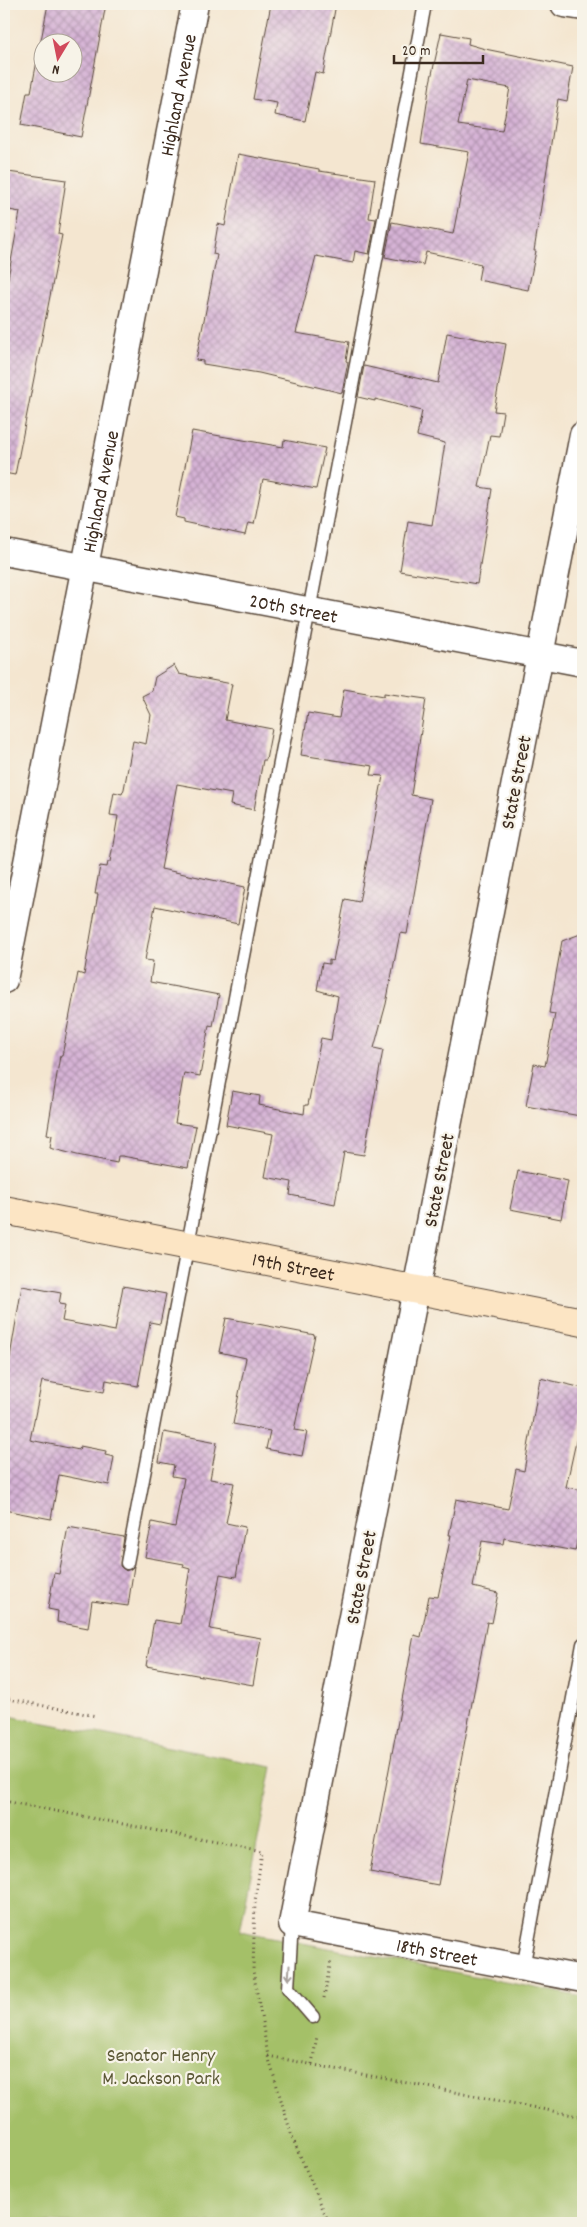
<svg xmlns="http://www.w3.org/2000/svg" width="587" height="2227" viewBox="0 0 587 2227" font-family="Dekko,sans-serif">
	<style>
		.green { fill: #a4c067; stroke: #707542 }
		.building { fill: url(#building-cross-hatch); fill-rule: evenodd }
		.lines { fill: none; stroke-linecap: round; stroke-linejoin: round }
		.lane-casing { stroke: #574639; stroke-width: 15 }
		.street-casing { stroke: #574639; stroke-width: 29 }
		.secondary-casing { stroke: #574639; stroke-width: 30 }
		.path { stroke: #574639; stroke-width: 3; stroke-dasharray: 1 4; stroke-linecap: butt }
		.lane { stroke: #fff; stroke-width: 12 }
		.street { stroke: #fff; stroke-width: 26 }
		.secondary { stroke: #fce5c4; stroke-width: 28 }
		.oneway { stroke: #a79f9a }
		.labels { text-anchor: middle; stroke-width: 4.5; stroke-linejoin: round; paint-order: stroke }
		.street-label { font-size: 20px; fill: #3b2a1e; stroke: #f7f3e8 }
		.park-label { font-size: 20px; fill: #5a5734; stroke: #f7f3e8 }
	</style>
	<defs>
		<pattern id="building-cross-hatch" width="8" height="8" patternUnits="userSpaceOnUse" patternTransform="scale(1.25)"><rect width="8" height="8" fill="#d6b3d6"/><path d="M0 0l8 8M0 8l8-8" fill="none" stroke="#af92ad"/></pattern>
	</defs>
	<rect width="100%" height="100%" fill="#f7f3e8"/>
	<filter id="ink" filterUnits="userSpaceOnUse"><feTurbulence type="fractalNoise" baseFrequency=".02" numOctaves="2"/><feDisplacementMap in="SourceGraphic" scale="10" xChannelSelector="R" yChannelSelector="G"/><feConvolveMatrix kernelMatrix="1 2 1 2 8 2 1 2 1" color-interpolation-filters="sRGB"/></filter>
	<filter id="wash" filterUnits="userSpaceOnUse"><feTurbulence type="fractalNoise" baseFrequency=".0096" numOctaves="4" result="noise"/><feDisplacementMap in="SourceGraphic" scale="20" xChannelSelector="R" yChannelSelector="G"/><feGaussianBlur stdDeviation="1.12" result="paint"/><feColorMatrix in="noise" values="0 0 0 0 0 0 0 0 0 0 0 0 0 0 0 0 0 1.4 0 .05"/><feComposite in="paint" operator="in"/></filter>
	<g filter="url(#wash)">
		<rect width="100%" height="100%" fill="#f4e6d0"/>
		<path class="green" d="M 4,1715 L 272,1767 L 240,1931 L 583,1997 L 583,2223 L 4,2223 Z"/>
		<g id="blocks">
			<path class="building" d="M 48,4 L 106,4 L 81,137 L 21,125 L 27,92 L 31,92 ZM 42,42 L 72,42 L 72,72 L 42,72 Z
				M 271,4 L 336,4 L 323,74 L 315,72 L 305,121 L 275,115 L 277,103 L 253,99 Z
				M 441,33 L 469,38 L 468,44 L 485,49 L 573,67 L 567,101 L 558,99 L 534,251 L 536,251 L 528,290 L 478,280 L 481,264 L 426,252 L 423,265 L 385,257 L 392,222 L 453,234 L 469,152 L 421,144 L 430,83 ZM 467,80 L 510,88 L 502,131 L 458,125 Z
				M 238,154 L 319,169 L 319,171 L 375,179 L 369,218 L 376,219 L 369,254 L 355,251 L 353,263 L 316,256 L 296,333 L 349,342 L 346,361 L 348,362 L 342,393 L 259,373 L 203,364 L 203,361 L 196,360 L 217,255 L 213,254 L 218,224 L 225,226 Z
				M 8,172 L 66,180 L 58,234 L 62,235 L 15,475 L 4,473 L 4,300 L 20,212 L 4,209 Z
				M 447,333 L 506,344 L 494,411 L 503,412 L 499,436 L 490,435 L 479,487 L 492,489 L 477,584 L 400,571 L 408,521 L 432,525 L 445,443 L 417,436 L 422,411 L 375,399 L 375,401 L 358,397 L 364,366 L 438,383 Z
				M 192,431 L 283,447 L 284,440 L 325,448 L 316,489 L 263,479 L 254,524 L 248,523 L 245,535 L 184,522 L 184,519 L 175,517 Z
				M 174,665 L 179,674 L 232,684 L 225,720 L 272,729 L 266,760 L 263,760 L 254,810 L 230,805 L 232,794 L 177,784 L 161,869 L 245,887 L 238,924 L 155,906 L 145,960 L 153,961 L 150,982 L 219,995 L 213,1026 L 209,1025 L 200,1076 L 184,1073 L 175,1123 L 196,1126 L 188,1168 L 122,1156 L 118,1156 L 117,1163 L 77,1155 L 50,1148 L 52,1135 L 47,1134 L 60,1056 L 62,1056 L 78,973 L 84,975 L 98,894 L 95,894 L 100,866 L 107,867 L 108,862 L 110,862 L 118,816 L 110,815 L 114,792 L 122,794 L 124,789 L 133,741 L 146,744 L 151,715 L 142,696 L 152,691 L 155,677 Z
				M 344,689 L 384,696 L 384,693 L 426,699 L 411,795 L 431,799 L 407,934 L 400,933 L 386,1004 L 374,1048 L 383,1050 L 364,1155 L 344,1152 L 335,1204 L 290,1195 L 292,1182 L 265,1177 L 273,1134 L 226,1125 L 232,1091 L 260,1096 L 259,1105 L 304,1114 L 305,1105 L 308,1105 L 321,1038 L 331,1040 L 338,996 L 317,990 L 322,963 L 329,964 L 329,960 L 333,961 L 345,899 L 359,902 L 383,776 L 371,775 L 373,766 L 301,755 L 308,713 L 339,718 Z
				M 583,933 L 583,1099 L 580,1116 L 526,1106 L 534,1064 L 545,1066 L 555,1014 L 549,1013 L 562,941 Z
				M 518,1171 L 568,1181 L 561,1219 L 510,1209 Z
				M 22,1286 L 61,1293 L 59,1304 L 65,1305 L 62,1321 L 115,1331 L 123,1286 L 166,1294 L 160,1324 L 150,1322 L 138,1386 L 106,1380 L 104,1392 L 42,1381 L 30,1440 L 79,1450 L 80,1446 L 106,1451 L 105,1455 L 114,1457 L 109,1485 L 59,1475 L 51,1519 L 4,1510 L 4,1392 Z
				M 226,1318 L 315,1335 L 294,1430 L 307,1432 L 302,1456 L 266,1449 L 270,1431 L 233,1424 L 246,1358 L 219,1352 Z
				M 540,1378 L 583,1388 L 583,1403 L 577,1437 L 566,1487 L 583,1490 L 583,1511 L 575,1551 L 504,1538 L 503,1544 L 482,1541 L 473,1587 L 498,1593 L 492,1623 L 487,1622 L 438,1885 L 370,1872 L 414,1635 L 421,1637 L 429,1596 L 438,1597 L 451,1535 L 449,1535 L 456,1499 L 508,1509 L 516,1469 L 524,1471 Z
				M 164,1432 L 217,1442 L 210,1479 L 234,1483 L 226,1523 L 245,1527 L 236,1577 L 220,1574 L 210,1629 L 261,1638 L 253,1685 L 146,1666 L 154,1620 L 180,1624 L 190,1569 L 183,1567 L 184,1564 L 145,1557 L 152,1522 L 175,1527 L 184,1478 L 172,1476 L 174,1465 L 159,1462 Z
				M 68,1527 L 124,1537 L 120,1566 L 126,1571 L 134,1566 L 128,1606 L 92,1601 L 88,1628 L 57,1622 L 58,1611 L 48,1609 L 54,1573 L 59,1574 Z"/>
		</g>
	</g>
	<g filter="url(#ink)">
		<use href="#blocks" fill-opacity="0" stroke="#574639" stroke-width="1"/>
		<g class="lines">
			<defs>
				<path id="lane" d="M 127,1563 L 425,4
					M 292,1924 L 288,1988 L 313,2017
					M 523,1968 L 583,1644"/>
				<g id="street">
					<path d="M 564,4 L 583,7"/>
					<path id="s1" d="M 583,435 L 292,1924 L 583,1979"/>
					<path id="s2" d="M 4,552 L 583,663"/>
					<path id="s3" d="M 4,980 L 195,4"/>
				</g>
				<g id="secondary">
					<path id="s4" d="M 4,1210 L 583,1322"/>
				</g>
			</defs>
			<use href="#lane" class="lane-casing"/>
			<use href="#street" class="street-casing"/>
			<use href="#secondary" class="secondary-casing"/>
			<path class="path" d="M 4,1698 L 96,1716
				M 4,1801 L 262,1851 L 255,1901 L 253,1970 L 268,2056 L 292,2137 L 329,2223
				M 324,1998 L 331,1960
				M 268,2056 L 583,2117
				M 312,2064 L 317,2036"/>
			<use href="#lane" class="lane"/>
			<use href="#street" class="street"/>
			<use href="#secondary" class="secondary"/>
		</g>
		<defs><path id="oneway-shaft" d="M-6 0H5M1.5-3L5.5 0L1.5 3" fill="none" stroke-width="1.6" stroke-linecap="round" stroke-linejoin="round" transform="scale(1.25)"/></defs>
		<use class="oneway" href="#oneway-shaft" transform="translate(289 1973) rotate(94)"/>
	</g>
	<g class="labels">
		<g class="street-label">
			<text dy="7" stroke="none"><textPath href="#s3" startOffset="902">Highland Avenue</textPath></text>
			<text dy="7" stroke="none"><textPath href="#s3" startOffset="498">Highland Avenue</textPath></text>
			<text dy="7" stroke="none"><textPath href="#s2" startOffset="295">20th Street</textPath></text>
			<text transform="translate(515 782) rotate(-79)" y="7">State Street</text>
			<text transform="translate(438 1180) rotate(-79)" y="7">State Street</text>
			<text dy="7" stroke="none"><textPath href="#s4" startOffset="295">19th Street</textPath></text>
			<text transform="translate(360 1577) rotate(-79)" y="7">State Street</text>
			<text dy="7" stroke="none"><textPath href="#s1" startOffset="1665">18th Street</textPath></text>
		</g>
		<g class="park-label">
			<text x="161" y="2061">Senator Henry<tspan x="161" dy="23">M. Jackson Park</tspan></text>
		</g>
	</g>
	<rect width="587" height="2227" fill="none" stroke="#f7f3e8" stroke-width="20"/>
	<g transform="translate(58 58) rotate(190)"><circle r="24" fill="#f7f3e8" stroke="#aca397"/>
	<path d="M0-4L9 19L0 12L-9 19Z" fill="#d1495b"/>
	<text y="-8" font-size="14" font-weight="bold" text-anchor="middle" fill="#3b2a1e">N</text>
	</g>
	<path d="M394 55v8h89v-8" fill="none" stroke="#3b2a1e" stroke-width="2.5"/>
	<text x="402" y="55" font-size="15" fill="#3b2a1e" stroke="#f7f3e8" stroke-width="4" paint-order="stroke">20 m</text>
</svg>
